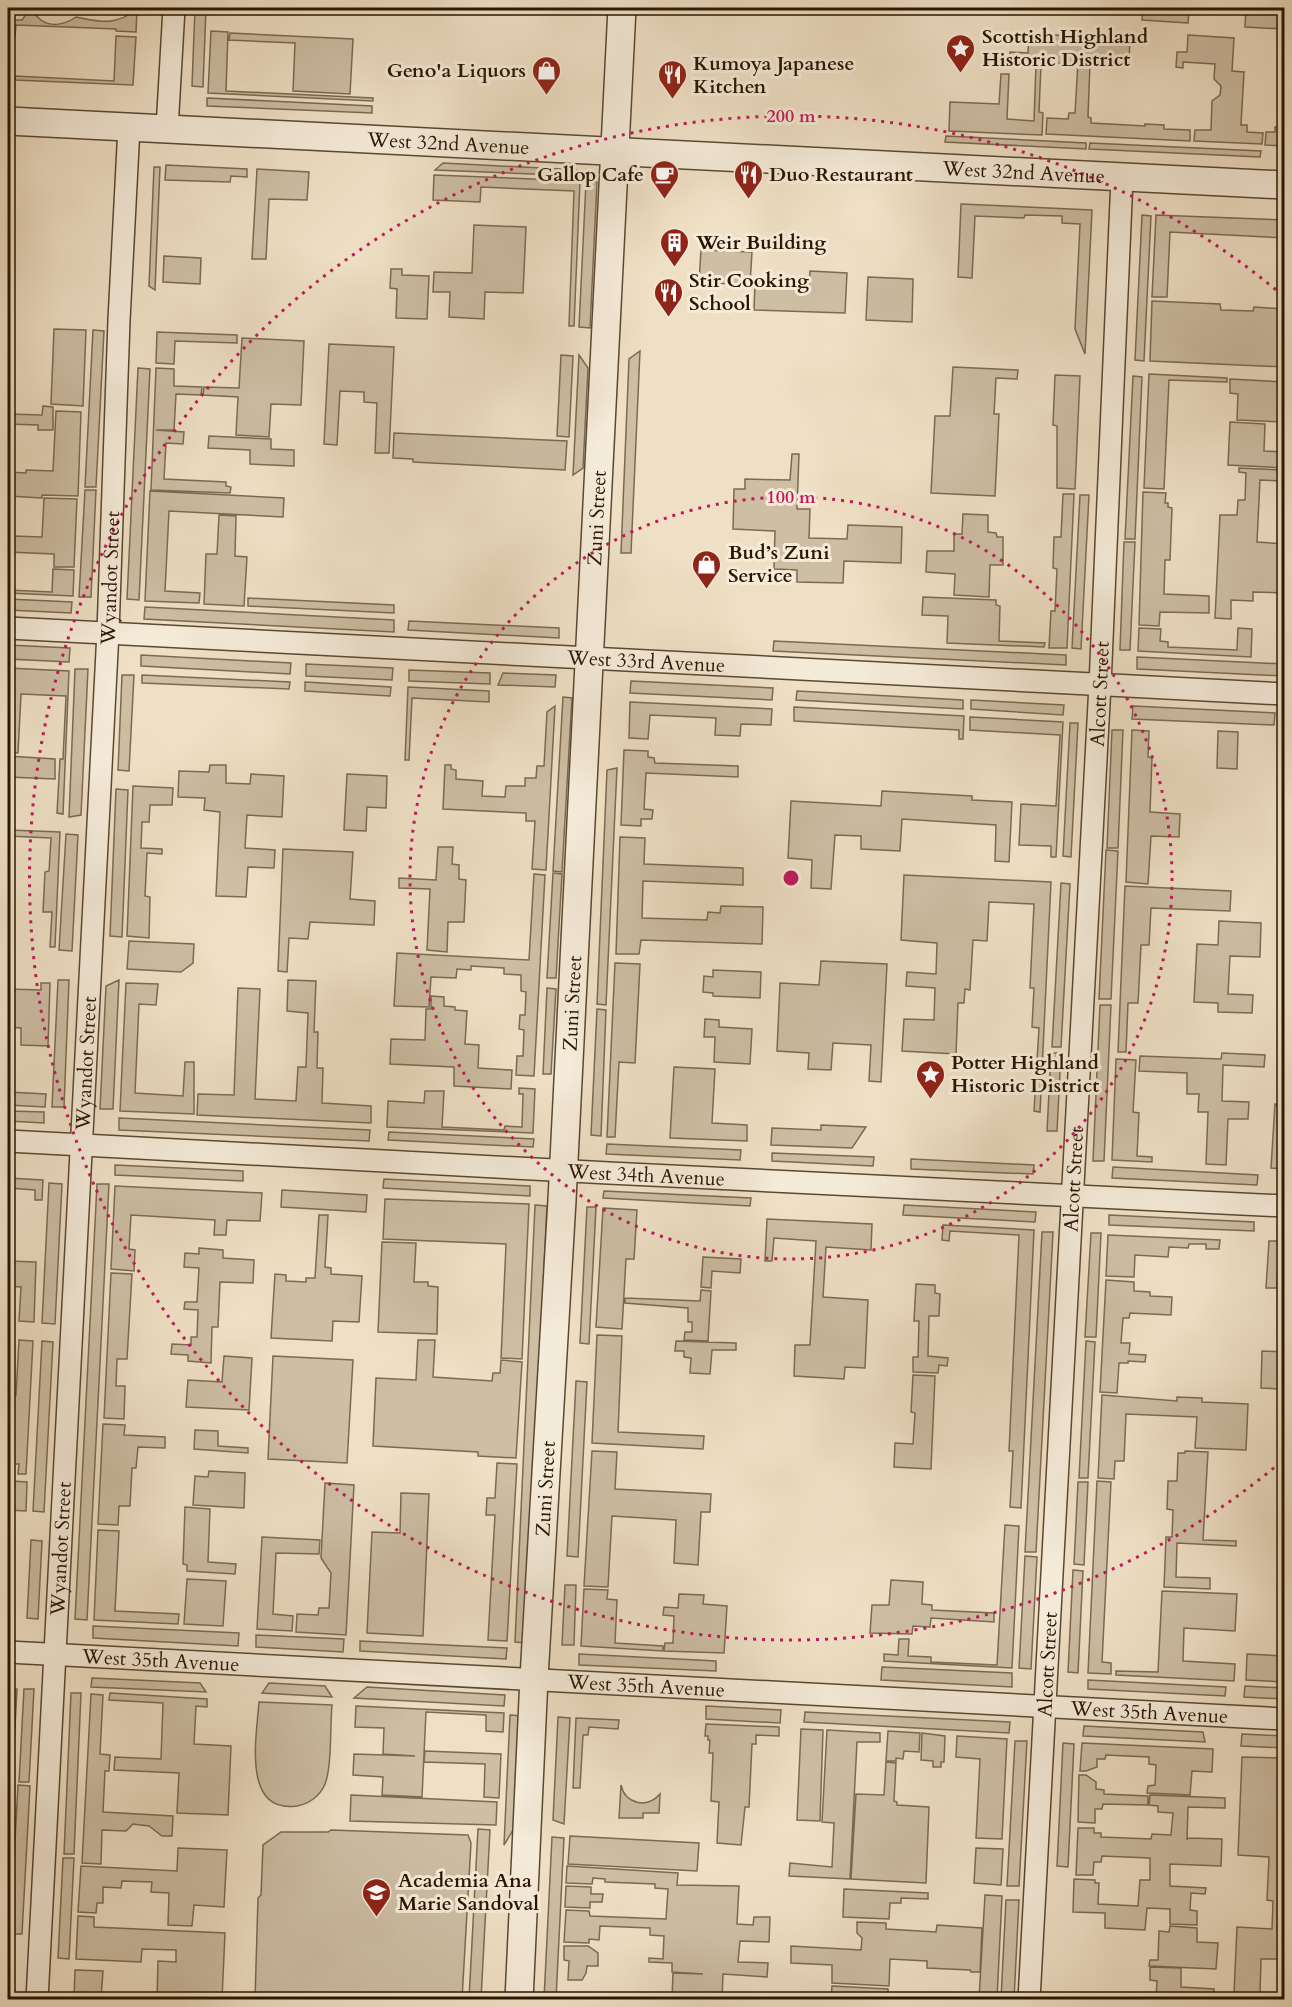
<svg xmlns="http://www.w3.org/2000/svg" width="1292" height="2007" viewBox="0 0 1292 2007" font-family="Cardo,serif">
	<style>
		.green { fill: #cdbea4; stroke: #7b6a52; stroke-width: 1.5 }
		.lines { fill: none; stroke-linecap: round; stroke-linejoin: round }
		.minor-casing { stroke: #5a4831; stroke-width: 24 }
		.tertiary-casing { stroke: #5a4831; stroke-width: 30 }
		.minor { stroke: #f5ebd9; stroke-width: 21 }
		.tertiary { stroke: #f5ebd9; stroke-width: 27 }
		.ring { fill: none; stroke: #c2185b; stroke-width: 3; stroke-dasharray: 3 6 }
		.labels { text-anchor: middle; stroke-width: 6; stroke-linejoin: round; paint-order: stroke }
		.poi-label { font-size: 20px; font-weight: bold; fill: #291600; stroke: #f5ebd9; text-anchor: start }
		.street-label { font-size: 20px; fill: #291600; stroke: #f5ebd9 }
		.centre { fill: #c2185b; stroke: #f5ebd9; stroke-width: 3 }
		.ring-label { font-size: 18px; text-anchor: middle; font-weight: bold; fill: #c2185b; stroke: #f5ebd9; stroke-width: 6; stroke-linejoin: round; paint-order: stroke }
	</style>
	<rect width="100%" height="100%" fill="#efe0c5"/>
	<filter id="stains"><feTurbulence type="fractalNoise" baseFrequency=".00333" numOctaves="4"/><feColorMatrix values="0 0 0 0 .2 0 0 0 0 .09 0 0 0 0 .02 0 0 0 .5 -.17"/></filter>
	<radialGradient id="worn" r=".72"><stop offset=".6" stop-color="#630" stop-opacity="0"/><stop offset="1" stop-color="#630" stop-opacity=".3"/></radialGradient>
	<path class="green" d="M 195,8 L 206,8 L 203,87 L 192,86 Z
		M 1143,8 L 1175,8 L 1175,10 L 1189,11 L 1188,23 L 1142,20 Z
		M 1246,8 L 1284,8 L 1284,29 L 1245,27 Z
		M 137,10 L 136,32 L 116,31 L 116,29 L 16,25 L 15,36 L 11,36 L 12,20 L 22,20 L 27,13 C 35,13 35,15 41,20 C 52,28 66,24 76,17 C 102,22 113,26 137,10 Z
		M 211,31 L 228,32 L 226,91 L 373,98 L 373,101 L 208,93 Z
		M 230,33 L 353,39 L 350,94 L 293,91 L 295,43 L 229,40 Z
		M 1029,34 L 1130,38 L 1129,60 L 1074,58 L 1074,64 L 1009,62 L 1010,52 L 1028,53 Z
		M 1188,35 L 1234,38 L 1232,71 L 1244,72 L 1241,125 L 1247,125 L 1247,132 L 1263,133 L 1262,144 L 1194,141 L 1195,130 L 1211,130 L 1212,101 L 1220,95 L 1221,86 L 1214,79 L 1215,64 L 1183,62 L 1183,68 L 1176,67 L 1177,52 L 1187,52 Z
		M 116,36 L 136,37 L 133,85 L 15,80 L 15,76 L 114,81 Z
		M 1078,62 L 1090,63 L 1088,117 L 1091,118 L 1091,123 L 1145,126 L 1145,124 L 1164,125 L 1164,129 L 1190,130 L 1190,141 L 1046,134 L 1047,118 L 1068,119 L 1069,113 L 1075,113 Z
		M 1036,65 L 1041,65 L 1039,112 L 1043,113 L 1042,135 L 949,131 L 950,102 L 999,104 L 1001,74 L 1009,74 L 1007,119 L 1034,121 Z
		M 1282,86 L 1284,86 L 1284,146 L 1265,145 L 1266,132 L 1275,132 L 1275,127 L 1280,127 Z
		M 207,98 L 372,106 L 372,113 L 207,106 Z
		M 946,136 L 1086,143 L 1086,149 L 945,142 Z
		M 1090,143 L 1261,151 L 1260,157 L 1089,149 Z
		M 443,163 L 581,170 L 580,176 L 435,170 Z
		M 166,165 L 247,169 L 247,177 L 231,176 L 230,182 L 165,180 Z
		M 154,167 L 160,167 L 155,290 L 149,286 Z
		M 257,169 L 309,172 L 307,200 L 269,199 L 266,259 L 252,259 Z
		M 434,175 L 580,181 L 574,326 L 569,326 L 574,191 L 481,187 L 480,202 L 433,200 Z
		M 586,182 L 597,182 L 590,328 L 579,327 Z
		M 961,204 L 1092,210 L 1085,354 L 1075,329 L 1080,224 L 1062,223 L 1062,216 L 1025,215 L 1024,218 L 975,216 L 972,278 L 958,277 Z
		M 1142,215 L 1151,216 L 1144,361 L 1135,360 Z
		M 1156,215 L 1284,220 L 1284,238 L 1170,232 L 1167,297 L 1152,297 Z
		M 474,225 L 526,227 L 523,293 L 485,292 L 484,319 L 449,317 L 450,292 L 433,292 L 434,272 L 472,273 Z
		M 701,250 L 752,252 L 750,284 L 699,283 Z
		M 164,256 L 201,258 L 200,284 L 163,282 Z
		M 391,269 L 402,269 L 402,275 L 429,276 L 427,319 L 396,318 L 397,289 L 390,288 Z
		M 810,271 L 847,273 L 845,313 L 754,310 L 755,284 L 809,286 Z
		M 868,277 L 913,279 L 912,322 L 866,320 Z
		M 1152,301 L 1220,304 L 1221,310 L 1253,311 L 1254,307 L 1284,309 L 1284,367 L 1150,361 Z
		M 54,329 L 86,330 L 83,406 L 51,404 Z
		M 93,330 L 104,331 L 96,487 L 85,487 Z
		M 157,332 L 237,335 L 237,343 L 175,341 L 174,364 L 156,363 Z
		M 242,338 L 304,341 L 301,405 L 271,404 L 269,437 L 236,435 L 238,397 L 203,395 L 204,387 L 239,388 Z
		M 329,344 L 394,347 L 389,453 L 375,453 L 377,403 L 364,402 L 364,392 L 340,391 L 337,445 L 324,444 Z
		M 640,351 L 631,553 L 621,553 L 629,359 Z
		M 561,355 L 573,356 L 569,437 L 557,436 Z
		M 579,355 L 588,368 L 583,468 L 573,475 Z
		M 953,367 L 1018,370 L 1017,379 L 996,378 L 994,414 L 999,414 L 995,496 L 931,493 L 935,416 L 950,416 Z
		M 138,368 L 150,369 L 139,600 L 127,599 Z
		M 156,368 L 174,369 L 174,386 L 202,387 L 201,395 L 176,394 L 174,430 L 156,430 L 184,432 L 183,444 L 166,443 L 164,479 L 226,482 L 226,486 L 231,487 L 230,493 L 151,490 Z
		M 1149,374 L 1227,378 L 1227,382 L 1169,380 L 1164,489 L 1144,488 Z
		M 1055,375 L 1080,376 L 1075,489 L 1057,488 L 1057,426 L 1053,425 Z
		M 1133,376 L 1142,377 L 1135,539 L 1125,539 Z
		M 1230,379 L 1284,382 L 1284,422 L 1237,420 L 1238,394 L 1230,393 Z
		M 43,406 L 53,407 L 53,430 L 38,430 L 38,425 L 8,424 L 8,414 L 42,415 Z
		M 56,411 L 81,412 L 78,496 L 42,495 L 42,498 L 8,496 L 8,472 L 26,473 L 26,470 L 53,471 Z
		M 1230,422 L 1265,424 L 1264,451 L 1284,452 L 1284,468 L 1228,465 Z
		M 394,433 L 567,441 L 565,470 L 413,462 L 413,459 L 393,458 Z
		M 209,436 L 271,439 L 271,449 L 294,450 L 294,466 L 250,464 L 250,450 L 208,448 Z
		M 792,454 L 799,454 L 797,509 L 810,509 L 809,538 L 847,539 L 848,525 L 902,527 L 901,563 L 844,561 L 843,583 L 797,582 L 797,570 L 774,569 L 775,531 L 733,529 L 734,489 L 745,489 L 745,479 L 790,480 Z
		M 1239,468 L 1284,470 L 1284,481 L 1260,480 L 1257,542 L 1284,544 L 1284,593 L 1253,592 L 1253,601 L 1231,600 L 1231,619 L 1215,618 L 1220,515 L 1237,515 L 1238,500 L 1245,500 L 1246,473 L 1239,472 Z
		M 85,490 L 96,490 L 91,597 L 79,597 Z
		M 150,491 L 284,498 L 283,517 L 169,511 L 165,591 L 200,593 L 199,603 L 145,601 Z
		M 1143,492 L 1166,493 L 1165,503 L 1168,503 L 1168,507 L 1172,508 L 1170,560 L 1165,560 L 1164,594 L 1209,596 L 1209,613 L 1160,612 L 1159,626 L 1139,625 Z
		M 1063,494 L 1074,494 L 1067,648 L 1049,648 L 1051,611 L 1055,611 L 1057,569 L 1053,568 L 1054,537 L 1061,537 Z
		M 1080,495 L 1089,495 L 1081,649 L 1072,648 Z
		M 44,498 L 77,499 L 74,567 L 54,567 L 54,554 L 8,552 L 8,540 L 14,540 L 14,536 L 42,537 Z
		M 963,514 L 988,515 L 988,532 L 996,533 L 997,537 L 1003,537 L 1003,565 L 990,565 L 989,597 L 954,595 L 955,574 L 926,572 L 927,551 L 954,551 L 954,534 L 962,534 Z
		M 219,515 L 236,516 L 235,556 L 247,557 L 244,606 L 204,604 L 206,554 L 217,554 Z
		M 1124,542 L 1135,542 L 1130,650 L 1120,650 Z
		M 53,569 L 74,570 L 73,596 L 8,593 L 8,590 L 52,592 Z
		M 923,597 L 996,600 L 996,605 L 1000,606 L 999,641 L 1045,643 L 1044,647 L 947,643 L 948,616 L 922,615 Z
		M 248,598 L 394,605 L 394,613 L 248,606 Z
		M 8,599 L 72,602 L 71,613 L 8,610 Z
		M 145,607 L 394,620 L 394,632 L 144,619 Z
		M 409,621 L 559,628 L 559,638 L 408,630 Z
		M 1139,628 L 1161,629 L 1160,641 L 1168,642 L 1168,647 L 1237,650 L 1238,628 L 1252,629 L 1251,657 L 1138,651 Z
		M 774,641 L 1066,655 L 1066,665 L 773,651 Z
		M 8,645 L 70,648 L 69,662 L 8,659 Z
		M 141,655 L 291,663 L 290,674 L 141,666 Z
		M 1137,657 L 1284,664 L 1284,676 L 1137,669 Z
		M 306,664 L 393,668 L 392,680 L 306,676 Z
		M 8,668 L 69,671 L 63,814 L 57,813 L 60,759 L 63,759 L 66,696 L 21,694 L 18,753 L 8,752 L 11,693 L 8,693 Z
		M 75,669 L 88,669 L 81,815 L 69,817 Z
		M 409,670 L 490,673 L 490,684 L 409,681 Z
		M 503,673 L 556,675 L 555,687 L 498,685 Z
		M 122,675 L 134,675 L 129,771 L 118,770 Z
		M 142,675 L 290,682 L 289,689 L 142,683 Z
		M 631,681 L 773,688 L 772,700 L 630,693 Z
		M 305,682 L 391,687 L 390,696 L 305,691 Z
		M 408,687 L 489,691 L 489,702 L 412,698 L 409,760 L 405,760 Z
		M 797,691 L 963,700 L 963,709 L 796,700 Z
		M 563,697 L 572,698 L 562,872 L 553,871 Z
		M 971,700 L 1064,705 L 1063,715 L 971,709 Z
		M 630,702 L 772,709 L 771,725 L 741,724 L 740,736 L 715,735 L 716,718 L 650,715 L 648,739 L 629,738 Z
		M 555,706 L 546,870 L 532,869 L 535,821 L 526,821 L 526,813 L 443,809 L 445,765 L 451,765 L 451,769 L 456,770 L 456,779 L 483,781 L 482,796 L 505,797 L 506,786 L 525,786 L 525,778 L 536,778 L 537,766 L 544,766 L 547,712 Z
		M 1133,706 L 1275,713 L 1274,725 L 1132,719 Z
		M 794,707 L 964,716 L 963,739 L 959,739 L 959,730 L 794,721 Z
		M 970,717 L 1063,722 L 1056,857 L 1051,857 L 1051,846 L 1019,845 L 1021,804 L 1056,806 L 1060,735 L 970,730 Z
		M 1070,723 L 1078,723 L 1071,857 L 1063,856 Z
		M 1112,730 L 1123,730 L 1118,848 L 1107,848 Z
		M 1132,730 L 1149,731 L 1148,757 L 1152,758 L 1150,812 L 1180,814 L 1179,837 L 1151,836 L 1148,884 L 1126,882 Z
		M 1218,731 L 1238,732 L 1237,769 L 1217,768 Z
		M 624,750 L 648,751 L 648,757 L 654,758 L 655,763 L 738,766 L 738,777 L 646,773 L 644,809 L 653,810 L 652,819 L 641,819 L 641,826 L 621,825 Z
		M 8,756 L 55,759 L 55,779 L 8,777 Z
		M 210,765 L 226,765 L 226,783 L 250,784 L 251,774 L 284,776 L 282,817 L 247,815 L 245,848 L 275,850 L 274,868 L 248,867 L 246,897 L 216,896 L 220,812 L 204,810 L 205,798 L 178,797 L 179,771 L 209,772 Z
		M 617,768 L 606,1005 L 597,1004 L 607,770 Z
		M 347,774 L 387,776 L 386,808 L 367,807 L 366,831 L 344,830 Z
		M 133,786 L 173,788 L 172,805 L 150,805 L 149,822 L 142,822 L 141,848 L 162,849 L 162,854 L 147,853 L 145,896 L 150,897 L 149,938 L 127,936 Z
		M 116,789 L 128,790 L 122,937 L 110,936 Z
		M 882,791 L 972,796 L 972,800 L 1012,802 L 1009,862 L 995,861 L 996,825 L 902,819 L 900,851 L 861,849 L 861,836 L 835,835 L 831,889 L 811,888 L 812,860 L 788,858 L 791,801 L 881,806 Z
		M 8,830 L 60,832 L 55,947 L 50,947 L 52,912 L 43,912 L 45,872 L 49,871 L 51,838 L 8,836 Z
		M 66,834 L 78,835 L 72,951 L 59,950 Z
		M 620,837 L 645,838 L 644,864 L 743,868 L 743,885 L 643,881 L 642,918 L 707,920 L 708,912 L 720,913 L 721,906 L 763,907 L 762,944 L 641,940 L 639,954 L 616,954 Z
		M 438,847 L 453,847 L 452,864 L 459,865 L 459,879 L 466,880 L 464,922 L 448,922 L 447,952 L 427,950 L 430,889 L 399,888 L 399,878 L 436,880 Z
		M 283,849 L 353,852 L 350,899 L 375,901 L 374,925 L 310,922 L 308,939 L 289,938 L 287,972 L 278,971 Z
		M 1106,850 L 1118,851 L 1111,999 L 1099,999 Z
		M 553,873 L 562,874 L 556,978 L 547,978 Z
		M 534,874 L 545,875 L 534,1076 L 516,1075 L 517,1056 L 523,1056 L 524,1030 L 519,1029 L 520,1015 L 525,1015 L 526,992 L 521,991 L 521,975 L 504,974 L 504,968 L 471,966 L 471,970 L 457,969 L 456,978 L 431,977 L 429,1007 L 394,1006 L 397,953 L 529,960 Z
		M 904,875 L 1051,882 L 1040,1112 L 1034,1111 L 1039,1028 L 1032,1027 L 1034,988 L 1030,988 L 1034,904 L 989,902 L 987,941 L 973,940 L 970,990 L 965,989 L 964,1003 L 958,1003 L 956,1054 L 902,1051 L 904,1019 L 934,1020 L 935,988 L 906,986 L 907,972 L 936,974 L 937,943 L 901,940 Z
		M 1061,883 L 1070,884 L 1061,1047 L 1052,1047 Z
		M 1125,886 L 1231,891 L 1230,911 L 1151,908 L 1149,945 L 1141,945 L 1138,1003 L 1128,1003 L 1126,1052 L 1118,1052 Z
		M 1219,921 L 1261,923 L 1260,957 L 1230,956 L 1228,994 L 1253,995 L 1252,1013 L 1218,1012 L 1218,1003 L 1194,1002 L 1197,944 L 1218,945 Z
		M 129,941 L 194,944 L 193,963 L 181,972 L 127,969 Z
		M 821,961 L 887,964 L 881,1082 L 869,1081 L 871,1045 L 833,1043 L 831,1070 L 808,1069 L 809,1053 L 777,1051 L 780,983 L 819,985 Z
		M 615,963 L 640,964 L 635,1063 L 619,1062 L 615,1137 L 607,1137 Z
		M 713,970 L 761,972 L 760,998 L 713,996 L 713,993 L 703,992 L 704,976 L 713,977 Z
		M 58,980 L 69,980 L 64,1107 L 52,1107 Z
		M 119,980 L 113,1109 L 100,1109 L 106,986 Z
		M 288,980 L 316,981 L 314,1032 L 318,1032 L 317,1068 L 323,1068 L 322,1103 L 371,1106 L 371,1123 L 197,1115 L 198,1094 L 234,1095 L 238,988 L 260,989 L 255,1099 L 296,1101 L 298,1067 L 306,1067 L 308,1013 L 287,1011 Z
		M 41,983 L 50,983 L 48,1046 L 21,1045 L 21,1028 L 8,1027 L 8,989 L 41,990 Z
		M 126,983 L 158,984 L 156,1005 L 139,1004 L 135,1093 L 183,1096 L 185,1062 L 194,1062 L 194,1114 L 120,1111 Z
		M 547,988 L 556,989 L 551,1074 L 543,1074 Z
		M 431,996 L 444,997 L 444,1006 L 455,1007 L 455,1010 L 467,1011 L 465,1044 L 479,1045 L 478,1068 L 512,1070 L 511,1089 L 454,1086 L 454,1067 L 390,1064 L 391,1039 L 425,1040 L 426,1009 L 431,1009 Z
		M 1100,1005 L 1111,1005 L 1104,1161 L 1093,1161 Z
		M 597,1009 L 606,1010 L 601,1136 L 591,1135 Z
		M 1282,1014 L 1284,1014 L 1284,1100 L 1278,1100 Z
		M 705,1019 L 719,1020 L 719,1027 L 752,1029 L 750,1064 L 714,1062 L 715,1037 L 704,1037 Z
		M 1051,1053 L 1061,1053 L 1057,1131 L 1047,1131 Z
		M 1222,1053 L 1265,1055 L 1264,1067 L 1223,1065 L 1222,1101 L 1249,1102 L 1248,1119 L 1228,1119 L 1226,1165 L 1206,1164 L 1208,1112 L 1198,1112 L 1199,1094 L 1187,1094 L 1187,1073 L 1139,1071 L 1140,1056 L 1221,1059 Z
		M 1116,1059 L 1136,1060 L 1133,1112 L 1139,1113 L 1137,1156 L 1152,1157 L 1152,1162 L 1112,1160 Z
		M 674,1067 L 715,1069 L 712,1123 L 747,1125 L 747,1141 L 670,1138 Z
		M 519,1088 L 535,1089 L 533,1133 L 387,1127 L 388,1101 L 424,1103 L 425,1091 L 444,1091 L 442,1127 L 504,1130 L 505,1126 L 522,1127 L 523,1094 L 519,1094 Z
		M 8,1092 L 46,1094 L 45,1107 L 8,1105 Z
		M 1275,1104 L 1280,1106 L 1278,1155 L 1284,1155 L 1284,1169 L 1271,1168 Z
		M 8,1111 L 44,1112 L 44,1123 L 8,1121 Z
		M 119,1118 L 370,1130 L 369,1141 L 119,1130 Z
		M 821,1125 L 866,1127 L 852,1148 L 771,1145 L 772,1128 L 821,1130 Z
		M 389,1132 L 534,1139 L 533,1147 L 388,1140 Z
		M 607,1144 L 741,1150 L 740,1160 L 606,1154 Z
		M 772,1153 L 874,1157 L 873,1166 L 772,1161 Z
		M 911,1159 L 1034,1165 L 1033,1174 L 911,1169 Z
		M 115,1165 L 243,1171 L 243,1181 L 115,1175 Z
		M 1113,1167 L 1258,1175 L 1257,1185 L 1112,1178 Z
		M 8,1178 L 43,1180 L 42,1200 L 35,1200 L 35,1190 L 8,1188 Z
		M 384,1179 L 530,1186 L 530,1196 L 383,1188 Z
		M 49,1183 L 62,1184 L 55,1324 L 42,1323 Z
		M 97,1184 L 109,1184 L 87,1620 L 75,1619 Z
		M 115,1186 L 262,1193 L 260,1221 L 227,1220 L 226,1235 L 214,1235 L 215,1220 L 131,1215 L 129,1249 L 135,1250 L 134,1271 L 111,1269 Z
		M 282,1190 L 367,1195 L 366,1212 L 281,1207 Z
		M 604,1191 L 751,1198 L 750,1206 L 603,1198 Z
		M 385,1199 L 529,1204 L 522,1359 L 501,1358 L 506,1244 L 383,1239 Z
		M 535,1205 L 547,1206 L 526,1643 L 515,1642 Z
		M 904,1205 L 1036,1212 L 1035,1222 L 903,1215 Z
		M 587,1207 L 596,1207 L 589,1344 L 580,1343 Z
		M 603,1208 L 637,1210 L 634,1259 L 626,1259 L 622,1329 L 596,1327 Z
		M 319,1215 L 328,1215 L 325,1267 L 331,1268 L 331,1274 L 362,1276 L 359,1322 L 333,1321 L 332,1341 L 271,1338 L 275,1274 L 286,1275 L 286,1281 L 306,1282 L 306,1278 L 315,1278 Z
		M 1109,1215 L 1254,1222 L 1254,1231 L 1109,1225 Z
		M 767,1219 L 872,1224 L 871,1250 L 826,1247 L 823,1297 L 868,1300 L 865,1368 L 845,1367 L 844,1379 L 794,1376 L 795,1345 L 810,1345 L 816,1241 L 774,1238 L 772,1261 L 765,1261 Z
		M 943,1225 L 1034,1230 L 1021,1508 L 1010,1507 L 1013,1451 L 1009,1451 L 1019,1235 L 950,1231 L 949,1241 L 942,1240 Z
		M 1042,1232 L 1053,1232 L 1036,1552 L 1025,1552 Z
		M 1091,1233 L 1101,1233 L 1096,1337 L 1085,1337 Z
		M 1108,1235 L 1220,1240 L 1219,1249 L 1206,1249 L 1206,1244 L 1189,1244 L 1188,1248 L 1169,1247 L 1168,1257 L 1135,1255 L 1134,1277 L 1106,1276 Z
		M 1269,1241 L 1284,1241 L 1284,1261 L 1278,1261 L 1277,1288 L 1266,1288 Z
		M 382,1242 L 416,1243 L 414,1282 L 428,1282 L 428,1286 L 438,1287 L 437,1334 L 378,1332 Z
		M 199,1248 L 223,1250 L 223,1258 L 254,1260 L 253,1283 L 220,1282 L 218,1327 L 212,1327 L 211,1363 L 188,1361 L 188,1355 L 171,1354 L 172,1344 L 191,1345 L 191,1337 L 197,1337 L 198,1310 L 184,1309 L 185,1302 L 197,1302 L 199,1268 L 184,1267 L 185,1253 L 199,1254 Z
		M 703,1257 L 741,1259 L 740,1273 L 712,1271 L 711,1288 L 701,1287 Z
		M 8,1261 L 36,1262 L 34,1322 L 19,1321 L 21,1287 L 8,1286 Z
		M 111,1273 L 132,1274 L 127,1359 L 117,1359 L 116,1386 L 125,1386 L 124,1419 L 104,1418 Z
		M 1106,1280 L 1134,1282 L 1134,1291 L 1150,1292 L 1150,1296 L 1172,1297 L 1171,1315 L 1130,1313 L 1129,1318 L 1123,1318 L 1121,1343 L 1130,1343 L 1129,1354 L 1146,1355 L 1145,1362 L 1128,1361 L 1128,1363 L 1119,1363 L 1117,1393 L 1100,1392 Z
		M 916,1284 L 935,1285 L 935,1293 L 940,1294 L 939,1316 L 929,1316 L 928,1356 L 948,1358 L 947,1366 L 939,1365 L 938,1373 L 913,1372 L 913,1357 L 918,1357 L 919,1321 L 914,1321 Z
		M 701,1290 L 711,1291 L 708,1341 L 684,1340 L 685,1332 L 692,1332 L 692,1322 L 688,1322 L 688,1308 L 625,1303 L 625,1298 L 700,1301 Z
		M 597,1335 L 622,1336 L 618,1432 L 704,1436 L 703,1449 L 592,1443 Z
		M 19,1340 L 33,1341 L 26,1474 L 18,1474 L 19,1464 L 12,1464 L 12,1453 L 8,1453 L 8,1430 L 11,1430 L 13,1395 L 16,1395 Z
		M 418,1340 L 435,1340 L 433,1377 L 492,1381 L 493,1373 L 500,1373 L 501,1360 L 522,1362 L 516,1458 L 478,1456 L 478,1452 L 373,1446 L 376,1378 L 416,1380 Z
		M 42,1341 L 53,1342 L 44,1512 L 33,1511 Z
		M 676,1341 L 736,1343 L 736,1350 L 712,1350 L 710,1374 L 690,1373 L 691,1358 L 684,1357 L 684,1351 L 675,1351 Z
		M 1086,1341 L 1095,1342 L 1088,1478 L 1079,1478 Z
		M 1262,1351 L 1284,1352 L 1284,1420 L 1278,1419 L 1280,1389 L 1261,1388 Z
		M 224,1356 L 252,1358 L 249,1410 L 186,1407 L 188,1380 L 222,1382 Z
		M 273,1356 L 353,1360 L 347,1463 L 268,1459 Z
		M 913,1375 L 935,1376 L 931,1469 L 894,1467 L 895,1443 L 913,1444 L 915,1413 L 911,1412 Z
		M 576,1381 L 587,1382 L 578,1557 L 567,1556 Z
		M 1102,1395 L 1177,1401 L 1177,1397 L 1202,1398 L 1202,1402 L 1248,1404 L 1246,1450 L 1195,1448 L 1197,1417 L 1126,1414 L 1124,1461 L 1115,1461 L 1114,1479 L 1098,1478 Z
		M 103,1424 L 125,1425 L 124,1435 L 165,1437 L 165,1448 L 138,1447 L 136,1468 L 132,1468 L 130,1506 L 119,1506 L 118,1525 L 98,1524 Z
		M 195,1430 L 218,1431 L 218,1446 L 248,1448 L 248,1453 L 194,1449 Z
		M 592,1451 L 617,1452 L 615,1489 L 711,1494 L 710,1512 L 701,1512 L 698,1565 L 674,1563 L 676,1520 L 612,1516 L 608,1587 L 584,1586 Z
		M 1185,1451 L 1208,1452 L 1203,1540 L 1236,1541 L 1236,1546 L 1177,1543 L 1176,1577 L 1210,1578 L 1210,1589 L 1164,1587 L 1166,1537 L 1172,1537 L 1173,1510 L 1167,1509 L 1168,1481 L 1177,1481 L 1178,1453 L 1185,1453 Z
		M 497,1463 L 517,1464 L 507,1641 L 488,1640 L 495,1515 L 486,1515 L 487,1498 L 495,1498 Z
		M 209,1471 L 245,1473 L 244,1508 L 193,1505 L 195,1476 L 208,1477 Z
		M 11,1481 L 27,1482 L 26,1511 L 8,1510 L 8,1490 L 10,1490 Z
		M 1097,1481 L 1111,1482 L 1102,1662 L 1111,1663 L 1111,1674 L 1088,1673 Z
		M 1078,1482 L 1088,1482 L 1084,1565 L 1074,1564 Z
		M 325,1483 L 354,1485 L 346,1635 L 296,1632 L 297,1614 L 318,1615 L 319,1608 L 329,1608 L 331,1573 L 321,1558 Z
		M 401,1493 L 429,1494 L 423,1636 L 367,1633 L 372,1532 L 400,1533 Z
		M 185,1507 L 210,1509 L 208,1562 L 236,1564 L 235,1574 L 187,1571 L 187,1565 L 183,1564 Z
		M 1005,1525 L 1019,1526 L 1012,1668 L 884,1661 L 884,1654 L 898,1655 L 899,1639 L 909,1639 L 908,1656 L 931,1657 L 931,1662 L 997,1665 Z
		M 98,1530 L 119,1531 L 115,1611 L 179,1614 L 178,1624 L 94,1620 Z
		M 262,1537 L 320,1540 L 319,1554 L 276,1553 L 273,1614 L 293,1616 L 292,1631 L 257,1629 Z
		M 31,1540 L 42,1541 L 38,1619 L 27,1618 Z
		M 1025,1556 L 1037,1557 L 1031,1669 L 1019,1668 Z
		M 1073,1570 L 1083,1571 L 1078,1673 L 1068,1672 Z
		M 187,1579 L 226,1581 L 223,1626 L 184,1624 Z
		M 891,1580 L 923,1582 L 922,1604 L 932,1605 L 932,1610 L 994,1613 L 994,1622 L 931,1618 L 930,1627 L 913,1626 L 912,1634 L 870,1633 L 872,1605 L 889,1605 Z
		M 565,1585 L 576,1585 L 574,1645 L 562,1645 Z
		M 584,1589 L 608,1590 L 607,1599 L 617,1600 L 615,1643 L 663,1646 L 663,1651 L 581,1646 Z
		M 1162,1591 L 1237,1594 L 1235,1631 L 1184,1628 L 1183,1661 L 1235,1664 L 1234,1681 L 1116,1675 L 1116,1671 L 1158,1672 Z
		M 679,1594 L 704,1595 L 703,1604 L 727,1606 L 724,1653 L 664,1651 L 665,1643 L 673,1643 L 674,1616 L 663,1615 L 664,1607 L 678,1608 Z
		M 93,1626 L 239,1633 L 238,1646 L 93,1638 Z
		M 256,1635 L 344,1639 L 343,1652 L 256,1647 Z
		M 360,1641 L 507,1648 L 506,1659 L 360,1651 Z
		M 579,1654 L 716,1661 L 716,1671 L 579,1665 Z
		M 1247,1654 L 1284,1656 L 1284,1682 L 1246,1680 Z
		M 882,1667 L 1012,1673 L 1012,1687 L 881,1680 Z
		M 92,1678 L 200,1683 L 206,1692 L 91,1687 Z
		M 1088,1680 L 1226,1687 L 1225,1696 L 1088,1689 Z
		M 269,1683 L 325,1686 L 332,1697 L 262,1693 Z
		M 1245,1686 L 1284,1688 L 1284,1699 L 1244,1697 Z
		M 367,1687 L 505,1695 L 504,1706 L 354,1698 Z
		M 8,1689 L 17,1689 L 10,1823 L 8,1823 Z
		M 24,1689 L 34,1689 L 29,1782 L 19,1782 Z
		M 71,1693 L 81,1693 L 74,1854 L 64,1854 Z
		M 110,1693 L 207,1699 L 207,1707 L 196,1706 L 194,1744 L 231,1746 L 228,1815 L 177,1813 L 179,1773 L 114,1770 L 115,1757 L 161,1759 L 163,1703 L 109,1700 Z
		M 91,1694 L 103,1695 L 100,1754 L 110,1755 L 109,1771 L 105,1771 L 103,1812 L 173,1816 L 172,1836 L 162,1836 L 149,1826 L 133,1824 L 126,1831 L 102,1830 L 101,1864 L 82,1863 Z
		M 259,1702 L 332,1705 C 330,1726 332,1766 325,1784 C 320,1796 309,1804 297,1806 C 241,1814 257,1734 259,1702 Z
		M 356,1706 L 504,1713 L 503,1732 L 486,1731 L 486,1715 L 426,1712 L 422,1797 L 382,1795 L 383,1777 L 353,1775 L 354,1754 L 415,1756 L 383,1754 L 384,1728 L 355,1727 Z
		M 706,1706 L 781,1710 L 780,1723 L 706,1719 Z
		M 805,1712 L 1010,1722 L 1009,1733 L 804,1722 Z
		M 510,1715 L 523,1716 L 518,1822 L 504,1845 Z
		M 558,1717 L 570,1718 L 564,1824 L 553,1820 Z
		M 576,1718 L 619,1720 L 618,1729 L 589,1727 L 588,1735 L 583,1735 L 580,1788 L 573,1788 Z
		M 706,1724 L 779,1727 L 779,1736 L 756,1735 L 756,1744 L 752,1744 L 749,1807 L 745,1807 L 741,1845 L 717,1843 L 719,1802 L 711,1801 L 713,1753 L 709,1753 L 710,1740 L 708,1740 L 708,1736 L 705,1736 Z
		M 1084,1726 L 1203,1732 L 1205,1742 L 1083,1736 Z
		M 801,1729 L 823,1730 L 820,1821 L 797,1820 Z
		M 827,1730 L 880,1733 L 880,1742 L 857,1742 L 850,1879 L 789,1876 L 790,1863 L 832,1867 L 834,1823 L 822,1822 Z
		M 888,1731 L 920,1733 L 919,1752 L 904,1751 L 903,1759 L 896,1758 L 896,1761 L 886,1761 Z
		M 922,1733 L 945,1736 L 944,1762 L 941,1762 L 941,1767 L 933,1767 L 933,1761 L 921,1760 Z
		M 1242,1734 L 1284,1736 L 1284,1748 L 1241,1746 Z
		M 957,1736 L 1007,1739 L 1002,1839 L 976,1838 L 980,1759 L 956,1757 Z
		M 1015,1741 L 1027,1741 L 1019,1886 L 1007,1886 Z
		M 1063,1743 L 1074,1744 L 1068,1867 L 1057,1866 Z
		M 1082,1743 L 1213,1749 L 1212,1772 L 1192,1771 L 1190,1795 L 1147,1793 L 1148,1786 L 1155,1785 L 1156,1765 L 1149,1764 L 1149,1757 L 1106,1755 L 1105,1759 L 1097,1759 L 1097,1767 L 1086,1771 L 1080,1771 Z
		M 425,1751 L 501,1754 L 499,1798 L 484,1797 L 485,1764 L 424,1762 Z
		M 1242,1757 L 1284,1758 L 1284,1959 L 1261,1959 L 1260,1995 L 1234,1994 L 1237,1927 L 1272,1929 L 1273,1901 L 1267,1900 L 1269,1857 L 1238,1855 Z
		M 886,1762 L 896,1763 L 894,1801 L 897,1802 L 897,1805 L 929,1807 L 926,1883 L 851,1879 L 856,1794 L 884,1795 Z
		M 1079,1775 L 1086,1775 L 1096,1782 L 1096,1789 L 1104,1790 L 1104,1794 L 1148,1796 L 1148,1805 L 1103,1804 L 1102,1809 L 1095,1809 L 1095,1823 L 1078,1822 Z
		M 18,1785 L 30,1786 L 22,1934 L 10,1934 Z
		M 621,1785 C 625,1804 647,1809 660,1794 L 659,1813 L 643,1813 L 643,1818 L 619,1818 Z
		M 351,1795 L 497,1802 L 496,1825 L 350,1821 Z
		M 1150,1795 L 1225,1798 L 1225,1808 L 1188,1807 L 1187,1840 L 1188,1838 L 1222,1839 L 1221,1866 L 1170,1864 L 1170,1886 L 1206,1888 L 1205,1894 L 1191,1893 L 1190,1910 L 1197,1911 L 1197,1925 L 1170,1924 L 1170,1909 L 1147,1908 L 1145,1930 L 1105,1928 L 1105,1913 L 1073,1912 L 1074,1879 L 1095,1880 L 1095,1883 L 1099,1883 L 1098,1904 L 1138,1906 L 1140,1880 L 1150,1880 L 1150,1858 L 1102,1856 L 1101,1862 L 1094,1862 L 1093,1875 L 1076,1875 L 1078,1828 L 1094,1828 L 1094,1833 L 1101,1833 L 1101,1837 L 1151,1839 L 1152,1834 L 1171,1835 L 1173,1813 L 1158,1812 L 1158,1806 L 1149,1805 Z
		M 478,1829 L 490,1830 L 481,1999 L 469,1999 Z
		M 331,1830 L 468,1835 L 471,1843 L 462,1999 L 255,1999 L 258,1898 L 261,1895 L 263,1845 L 281,1832 L 328,1832 Z
		M 570,1836 L 699,1843 L 697,1871 L 568,1864 Z
		M 552,1837 L 564,1838 L 556,1999 L 544,1999 Z
		M 178,1848 L 227,1850 L 224,1907 L 194,1905 L 192,1926 L 168,1925 L 169,1893 L 151,1892 L 152,1882 L 122,1881 L 121,1888 L 103,1887 L 103,1903 L 97,1903 L 96,1913 L 78,1912 L 81,1866 L 177,1871 Z
		M 976,1848 L 1003,1849 L 1001,1885 L 974,1883 Z
		M 63,1858 L 74,1858 L 69,1959 L 58,1958 Z
		M 567,1866 L 678,1873 L 677,1885 L 739,1886 L 737,1924 L 753,1925 L 754,1917 L 770,1917 L 769,1942 L 740,1941 L 738,1962 L 768,1963 L 767,1977 L 723,1974 L 722,1999 L 672,1999 L 673,1973 L 703,1974 L 672,1972 L 672,1963 L 649,1962 L 649,1958 L 663,1959 L 664,1936 L 650,1935 L 650,1928 L 600,1926 L 599,1940 L 589,1939 L 589,1943 L 564,1942 L 566,1910 L 589,1911 L 590,1916 L 666,1919 L 668,1889 L 655,1888 L 655,1884 L 605,1882 L 605,1879 L 593,1878 L 592,1884 L 566,1883 Z
		M 566,1886 L 591,1887 L 591,1894 L 603,1894 L 602,1902 L 590,1902 L 590,1908 L 565,1907 Z
		M 844,1889 L 928,1893 L 928,1899 L 901,1898 L 901,1903 L 890,1903 L 889,1919 L 843,1917 Z
		M 985,1895 L 1002,1896 L 997,1999 L 979,1999 Z
		M 1006,1900 L 1019,1900 L 1014,1999 L 1001,1999 Z
		M 78,1916 L 94,1917 L 94,1927 L 225,1933 L 222,1999 L 157,1999 L 158,1961 L 176,1962 L 176,1950 L 142,1949 L 141,1962 L 76,1959 Z
		M 857,1922 L 886,1923 L 886,1929 L 936,1932 L 937,1925 L 982,1928 L 980,1972 L 971,1972 L 970,1970 L 927,1968 L 927,1961 L 890,1959 L 889,1986 L 832,1983 L 832,1965 L 791,1963 L 791,1946 L 861,1950 L 862,1938 L 857,1933 Z
		M 1170,1926 L 1197,1928 L 1197,1942 L 1218,1943 L 1216,1969 L 1149,1966 L 1150,1960 L 1158,1960 L 1159,1931 L 1169,1932 Z
		M 564,1946 L 588,1946 L 598,1953 L 598,1966 L 587,1966 L 586,1973 L 582,1980 L 568,1980 L 569,1961 L 564,1960 Z
		M 1150,1967 L 1181,1968 L 1181,1987 L 1214,1989 L 1214,1994 L 1194,1993 L 1194,1999 L 1156,1999 L 1157,1981 L 1150,1980 Z
		M 75,1970 L 103,1971 L 101,1999 L 74,1999 Z
		M 832,1986 L 888,1989 L 888,1998 L 912,1999 L 831,1999 Z"/>
	<g class="lines">
		<defs>
			<g id="minor">
				<path d="M 167,129 L 174,8"/>
				<path id="s1" d="M 8,628 L 1284,694"/>
				<path id="s2" d="M 8,1141 L 609,1173 L 1284,1206"/>
				<path id="s3" d="M 8,1652 L 1284,1719"/>
				<path id="s4" d="M 37,2000 L 108,632 L 119,320 L 129,127"/>
				<path id="s5" d="M 1029,2000 L 1100,685 L 1122,178"/>
			</g>
			<g id="tertiary">
				<path id="s6" d="M 8,121 L 1284,185"/>
				<path id="s7" d="M 519,2000 L 534,1678 L 562,1200 L 622,8"/>
			</g>
		</defs>
		<use href="#minor" class="minor-casing"/>
		<use href="#tertiary" class="tertiary-casing"/>
		<use href="#minor" class="minor"/>
		<use href="#tertiary" class="tertiary"/>
	</g>
	<g class="ring">
		<circle cx="791" cy="878" r="381"/>
		<path d="M1281 1462A762 762 0 1 1 1281 294"/>
	</g>
	<defs>
		<symbol id="sight-pin" viewBox="-11 -11 22 30"><path d="M0 17L-7.5 6A9.5 9.5 0 1 1 7.5 6Z" fill="#8f2418" stroke="#f5ebd9"/><path d="M0-6L1.8-2.2L6-1.7L2.9 1.2L3.7 5.4L0 3.3L-3.7 5.4L-2.9 1.2L-6-1.7L-1.8-2.2Z" fill="#fff"/></symbol>
		<symbol id="shop-pin" viewBox="-11 -11 22 30"><path d="M0 17L-7.5 6A9.5 9.5 0 1 1 7.5 6Z" fill="#8f2418" stroke="#f5ebd9"/><path d="M-5-2.5h2.3a2.7 3.5 0 0 1 5.4 0H5L5.5 6h-11ZM-1.5-2.5h3a1.5 2.3 0 0 0-3 0Z" fill="#fff"/></symbol>
		<symbol id="restaurant-pin" viewBox="-11 -11 22 30"><path d="M0 17L-7.5 6A9.5 9.5 0 1 1 7.5 6Z" fill="#8f2418" stroke="#f5ebd9"/><path d="M-5-6h1v4h1v-4h1v4h1v-4h1v5L-1.5 .5V6h-2V.5L-5-1ZM5-6V6H3V1.5H1.5Q1.5-4 5-6Z" fill="#fff"/></symbol>
		<symbol id="cafe-pin" viewBox="-11 -11 22 30"><path d="M0 17L-7.5 6A9.5 9.5 0 1 1 7.5 6Z" fill="#8f2418" stroke="#f5ebd9"/><path d="M-5.5-4.5H6V0H3Q3 3.5 0 3.5H-2.5Q-5.5 3.5-5.5 0ZM3-3.2v2h1.7v-2ZM-6 4.5H4V6H-6Z" fill="#fff"/></symbol>
		<symbol id="building-pin" viewBox="-11 -11 22 30"><path d="M0 17L-7.5 6A9.5 9.5 0 1 1 7.5 6Z" fill="#8f2418" stroke="#f5ebd9"/><path d="M-4-6H4V6H1V3H-1V6H-4ZM-2.5-4.3h1.7v1.8h-1.7ZM.8-4.3h1.7v1.8H.8ZM-2.5-1h1.7V.8h-1.7ZM.8-1h1.7V.8H.8Z" fill="#fff"/></symbol>
		<symbol id="school-pin" viewBox="-11 -11 22 30"><path d="M0 17L-7.5 6A9.5 9.5 0 1 1 7.5 6Z" fill="#8f2418" stroke="#f5ebd9"/><path d="M0-5L7-2L0 1L-7-2ZM-4 1L0 2.5L4 1V4Q0 6-4 4Z" fill="#fff"/></symbol>
	</defs>
	<g fill-rule="evenodd">
		<use href="#sight-pin" x="944" y="32" width="33" height="45"/>
		<use href="#shop-pin" x="530" y="54" width="33" height="45"/>
		<use href="#restaurant-pin" x="656" y="58" width="33" height="45"/>
		<use href="#cafe-pin" x="648" y="158" width="33" height="45"/>
		<use href="#restaurant-pin" x="732" y="158" width="33" height="45"/>
		<use href="#building-pin" x="658" y="226" width="33" height="45"/>
		<use href="#restaurant-pin" x="652" y="276" width="33" height="45"/>
		<use href="#shop-pin" x="690" y="548" width="33" height="45"/>
		<use href="#sight-pin" x="914" y="1058" width="33" height="45"/>
		<use href="#school-pin" x="360" y="1876" width="33" height="45"/>
	</g>
	<g class="labels">
		<g class="poi-label">
			<text x="982" y="43">Scottish Highland<tspan x="982" dy="23">Historic District</tspan></text>
			<text x="693" y="70">Kumoya Japanese<tspan x="693" dy="23">Kitchen</tspan></text>
			<text x="526" y="77" text-anchor="end">Geno'a Liquors</text>
			<text x="644" y="181" text-anchor="end">Gallop Cafe</text>
			<text x="769" y="181">Duo Restaurant</text>
			<text x="696" y="249">Weir Building</text>
			<text x="689" y="287">Stir Cooking<tspan x="689" dy="23">School</tspan></text>
			<text x="728" y="559">Bud’s Zuni<tspan x="728" dy="23">Service</tspan></text>
			<text x="951" y="1069">Potter Highland<tspan x="951" dy="23">Historic District</tspan></text>
			<text x="398" y="1887">Academia Ana<tspan x="398" dy="23">Marie Sandoval</tspan></text>
		</g>
		<g class="street-label">
			<text dy="7" stroke="none"><textPath href="#s6" startOffset="441">West 32nd Avenue</textPath></text>
			<text dy="7" stroke="none"><textPath href="#s6" startOffset="1017">West 32nd Avenue</textPath></text>
			<text dy="7" stroke="none"><textPath href="#s7" startOffset="1484">Zuni Street</textPath></text>
			<text dy="7" stroke="none"><textPath href="#s4" startOffset="1424">Wyandot Street</textPath></text>
			<text dy="7" stroke="none"><textPath href="#s1" startOffset="639">West 33rd Avenue</textPath></text>
			<text dy="7" stroke="none"><textPath href="#s5" startOffset="1308">Alcott Street</textPath></text>
			<text dy="7" stroke="none"><textPath href="#s7" startOffset="998">Zuni Street</textPath></text>
			<text dy="7" stroke="none"><textPath href="#s4" startOffset="938">Wyandot Street</textPath></text>
			<text dy="7" stroke="none"><textPath href="#s2" startOffset="639">West 34th Avenue</textPath></text>
			<text dy="7" stroke="none"><textPath href="#s5" startOffset="822">Alcott Street</textPath></text>
			<text dy="7" stroke="none"><textPath href="#s7" startOffset="512">Zuni Street</textPath></text>
			<text dy="7" stroke="none"><textPath href="#s4" startOffset="452">Wyandot Street</textPath></text>
			<text dy="7" stroke="none"><textPath href="#s3" startOffset="153">West 35th Avenue</textPath></text>
			<text dy="7" stroke="none"><textPath href="#s5" startOffset="336">Alcott Street</textPath></text>
			<text dy="7" stroke="none"><textPath href="#s3" startOffset="639">West 35th Avenue</textPath></text>
			<text dy="7" stroke="none"><textPath href="#s3" startOffset="1143">West 35th Avenue</textPath></text>
		</g>
	</g>
	<circle cx="791" cy="878" r="9" class="centre"/>
	<g class="ring-label">
		<text x="791" y="122">200 m</text>
		<text x="791" y="503">100 m</text>
	</g>
	<rect width="1292" height="2007" fill="none" stroke="#efe0c5" stroke-width="30"/>
	<rect x="9" y="9" width="1274" height="1989" fill="none" stroke="#291600" stroke-width="3"/>
	<rect x="15" y="15" width="1262" height="1977" fill="none" stroke="#291600" stroke-width="1.5"/>
	<rect width="100%" height="100%" filter="url(#stains)"/>
	<rect width="100%" height="100%" fill="url(#worn)"/>
</svg>
